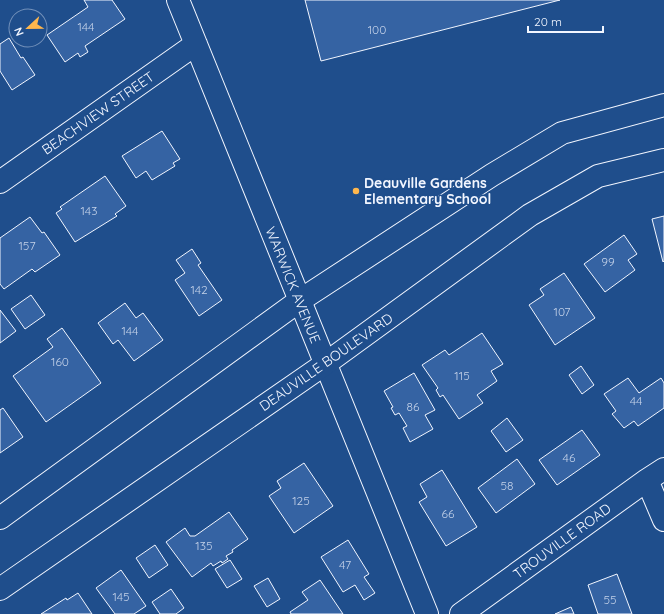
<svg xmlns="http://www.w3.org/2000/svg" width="664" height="614" viewBox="0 0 664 614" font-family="Quicksand,sans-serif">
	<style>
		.building { fill: #3563a3; stroke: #f2f6ff }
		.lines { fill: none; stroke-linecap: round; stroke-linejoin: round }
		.minor-casing { stroke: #f2f6ff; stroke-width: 24 }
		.tertiary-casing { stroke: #f2f6ff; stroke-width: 24 }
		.minor { stroke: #1f4e8c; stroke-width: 22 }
		.tertiary { stroke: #1f4e8c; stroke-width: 22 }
		.poi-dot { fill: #ffb74d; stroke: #1f4e8c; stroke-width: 1.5 }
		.labels { text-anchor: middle; stroke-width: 3; stroke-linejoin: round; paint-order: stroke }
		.number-label { font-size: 12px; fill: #c3d1e8 }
		.street-label { font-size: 14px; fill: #f2f6ff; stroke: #1f4e8c }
		.poi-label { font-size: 14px; font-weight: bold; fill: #f2f6ff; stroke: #1f4e8c; text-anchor: start }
	</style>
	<rect width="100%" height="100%" fill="#1f4e8c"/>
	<path class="building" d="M 84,0 L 112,0 L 125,19 L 85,46 L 88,52 L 80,57 L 78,53 L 65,62 L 47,35 L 88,7 Z
		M 305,0 L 560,0 L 321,61 Z
		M 9,38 L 21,58 L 23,57 L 35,75 L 12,90 L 0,71 L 0,44 Z
		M 162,131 L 180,159 L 173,163 L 175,166 L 152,180 L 146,171 L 136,178 L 122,156 Z
		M 105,176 L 126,206 L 115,214 L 117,216 L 75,242 L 56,213 L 62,209 L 60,207 Z
		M 664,216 L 664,261 L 663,262 L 652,219 Z
		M 30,217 L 42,233 L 44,232 L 60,255 L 35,272 L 32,269 L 4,289 L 0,284 L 0,238 Z
		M 624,235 L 637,254 L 628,260 L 635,270 L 605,292 L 584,264 Z
		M 192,249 L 201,263 L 198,265 L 222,300 L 199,316 L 175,280 L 185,273 L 176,260 Z
		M 564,273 L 595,318 L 555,345 L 529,305 L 544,295 L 540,289 Z
		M 31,295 L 45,315 L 25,329 L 11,309 Z
		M 125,303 L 136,318 L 143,313 L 163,340 L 134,361 L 118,340 L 113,344 L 98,323 Z
		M 0,310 L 16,331 L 0,343 Z
		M 62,328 L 101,383 L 46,422 L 13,376 L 53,347 L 47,339 Z
		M 482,333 L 503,364 L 491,371 L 497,381 L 477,395 L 483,403 L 459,419 L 443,395 L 440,397 L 436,390 L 438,388 L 422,365 L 445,350 L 449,355 Z
		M 581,366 L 594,385 L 582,394 L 569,375 Z
		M 414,373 L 435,410 L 425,415 L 433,429 L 410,442 L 403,428 L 407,426 L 399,413 L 395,415 L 391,408 L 393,407 L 384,391 Z
		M 628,378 L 639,393 L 661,378 L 664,383 L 664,408 L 638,426 L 634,421 L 624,428 L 612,414 L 616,411 L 604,394 Z
		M 3,408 L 23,437 L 0,453 L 0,410 Z
		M 507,418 L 523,440 L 506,452 L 491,431 Z
		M 582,430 L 600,455 L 557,485 L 539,460 Z
		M 517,459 L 535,484 L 496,513 L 478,488 Z
		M 304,463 L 333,506 L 294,533 L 269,496 L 281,488 L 277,481 Z
		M 442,470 L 477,527 L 446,546 L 419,502 L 427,497 L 420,484 Z
		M 229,512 L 248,539 L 232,550 L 233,552 L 226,556 L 228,559 L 222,563 L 221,561 L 213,566 L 211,563 L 192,577 L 166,542 L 185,528 L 190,536 L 195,536 Z
		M 348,540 L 369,574 L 364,577 L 375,593 L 364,600 L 355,585 L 343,592 L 321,557 Z
		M 155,545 L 168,565 L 149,578 L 136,558 Z
		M 230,560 L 242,579 L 227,588 L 215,569 Z
		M 121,570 L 146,606 L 134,614 L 115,614 L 96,588 Z
		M 617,574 L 632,614 L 598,614 L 588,585 Z
		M 268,578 L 280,599 L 267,607 L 254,586 Z
		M 320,580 L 343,614 L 291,614 L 290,612 L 308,600 L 302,592 Z
		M 171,589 L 184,608 L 176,614 L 160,614 L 152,602 Z
		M 78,593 L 92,614 L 41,614 L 66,598 L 67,600 Z
		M 571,607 L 574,614 L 555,614 Z"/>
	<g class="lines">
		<defs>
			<path id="minor" d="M 178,0 L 427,614
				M 0,182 L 196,44
				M 647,480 L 664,520
				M 461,614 L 647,480 L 664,469"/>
			<path id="tertiary" d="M 0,518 L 299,301 L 492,175 L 562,133 L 664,105
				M 0,589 L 325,364 L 530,215 L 598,176 L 664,160"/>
		</defs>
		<use href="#minor" class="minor-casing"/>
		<use href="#tertiary" class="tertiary-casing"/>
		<use href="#minor" class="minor"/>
		<use href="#tertiary" class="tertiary"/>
	</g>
	<circle class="poi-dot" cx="356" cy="191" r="4"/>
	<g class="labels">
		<g class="number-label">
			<text x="86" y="31">144</text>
			<text x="377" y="34">100</text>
			<text x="89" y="215">143</text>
			<text x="27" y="250">157</text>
			<text x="608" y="266">99</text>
			<text x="199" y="294">142</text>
			<text x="562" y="316">107</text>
			<text x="130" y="335">144</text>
			<text x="60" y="366">160</text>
			<text x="462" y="380">115</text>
			<text x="636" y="405">44</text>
			<text x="413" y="411">86</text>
			<text x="569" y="462">46</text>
			<text x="507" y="490">58</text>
			<text x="301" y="505">125</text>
			<text x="448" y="518">66</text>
			<text x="204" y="550">135</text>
			<text x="345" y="569">47</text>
			<text x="121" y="601">145</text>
			<text x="610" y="604">55</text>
		</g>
		<g class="street-label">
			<text transform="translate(98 113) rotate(-35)" y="5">BEACHVIEW STREET</text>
			<text transform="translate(293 285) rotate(68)" y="5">WARWICK AVENUE</text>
			<text transform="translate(326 362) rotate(-35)" y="5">DEAUVILLE BOULEVARD</text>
			<text transform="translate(562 541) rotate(-36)" y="5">TROUVILLE ROAD</text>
		</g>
		<g class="poi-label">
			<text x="364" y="188">Deauville Gardens<tspan x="364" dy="16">Elementary School</tspan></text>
		</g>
	</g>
	<g transform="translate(28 28) rotate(248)"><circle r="19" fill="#1f4e8c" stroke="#7391ba"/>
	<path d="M0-3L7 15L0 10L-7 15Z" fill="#ffb74d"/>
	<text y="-6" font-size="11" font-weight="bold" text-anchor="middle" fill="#f2f6ff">N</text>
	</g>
	<path d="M528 26v6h75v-6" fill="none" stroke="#f2f6ff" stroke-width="2"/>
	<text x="534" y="26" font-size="12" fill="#f2f6ff" stroke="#1f4e8c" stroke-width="3" paint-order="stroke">20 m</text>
</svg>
